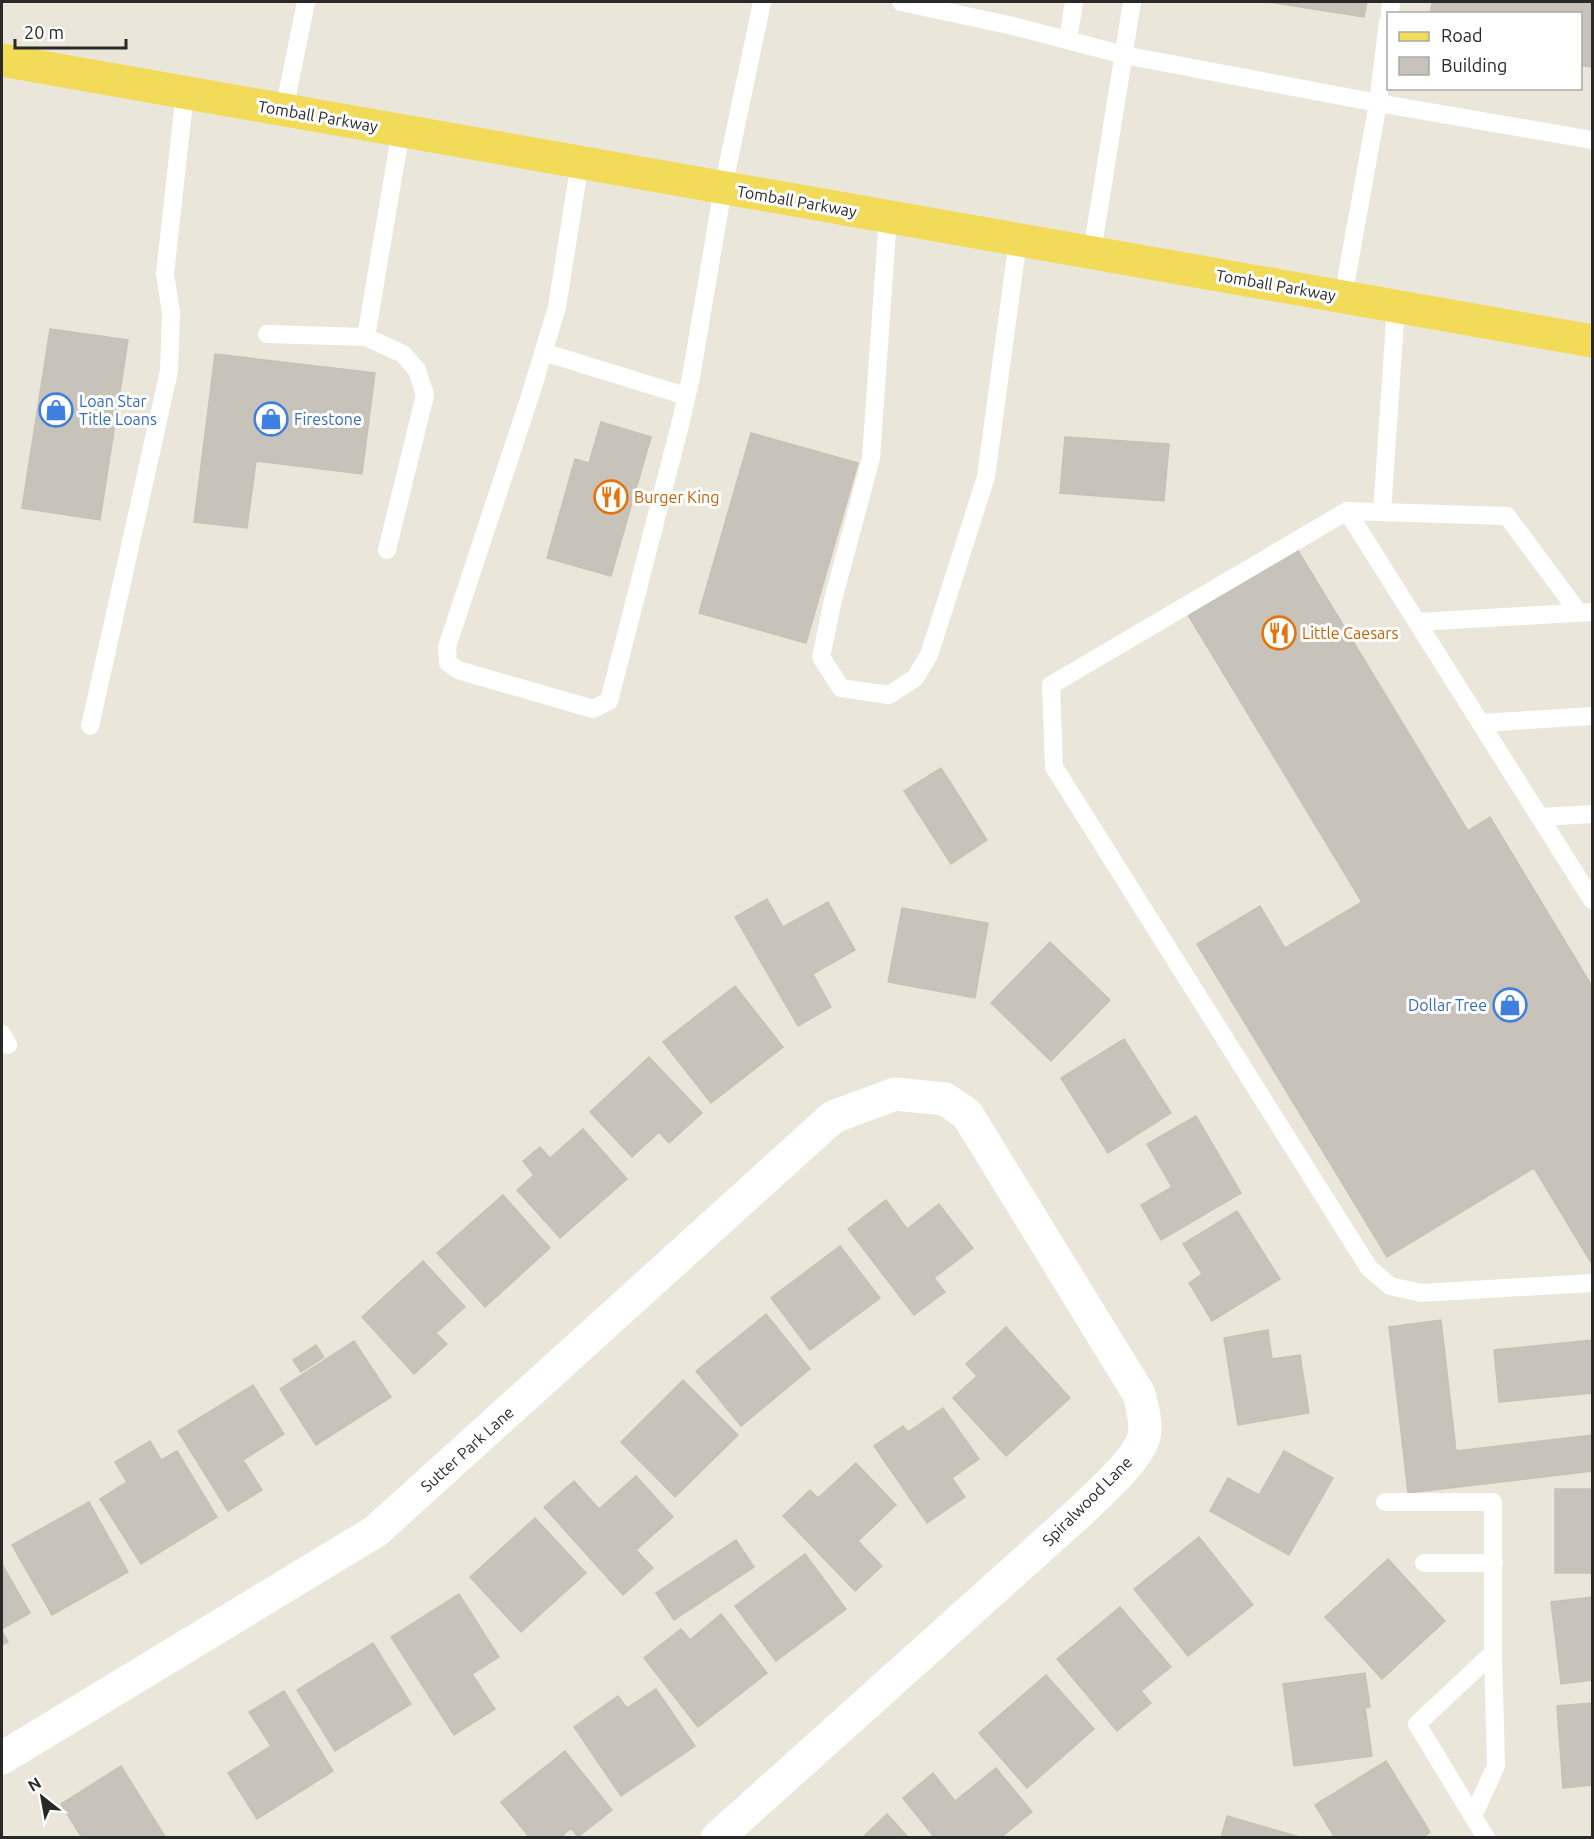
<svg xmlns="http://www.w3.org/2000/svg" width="1594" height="1839" viewBox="0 0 1594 1839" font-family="Ubuntu,sans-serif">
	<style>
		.building { fill: #c7c2ba; stroke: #c7c2b4; stroke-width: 1.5 }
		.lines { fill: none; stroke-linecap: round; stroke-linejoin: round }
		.service { stroke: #fff; stroke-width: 18 }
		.minor { stroke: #fff; stroke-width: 33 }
		.primary { stroke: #f1db59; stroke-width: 33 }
		.labels { text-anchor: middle; stroke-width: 6; stroke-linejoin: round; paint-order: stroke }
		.street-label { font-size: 16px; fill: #292929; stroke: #fff }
		.shop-label { font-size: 16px; fill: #366cbe; stroke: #fff; text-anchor: start }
		.food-label { font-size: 16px; fill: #c56008; stroke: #fff; text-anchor: start }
	</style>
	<rect width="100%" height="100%" fill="#ebe6da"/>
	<path class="building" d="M 1268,2 L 1367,2 L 1364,17 Z
		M 1432,2 L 1592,2 L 1592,67 L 1580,65 L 1580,14 L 1430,14 Z
		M 50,329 L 128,340 L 100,520 L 22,508 Z
		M 215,354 L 375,373 L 362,474 L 256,461 L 247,528 L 194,522 Z
		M 601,422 L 651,437 L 611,576 L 547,558 L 575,459 L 589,463 Z
		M 751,433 L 858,463 L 806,643 L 699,613 Z
		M 1065,437 L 1169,444 L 1164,501 L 1060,493 Z
		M 1297,549 L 1468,831 L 1490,817 L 1592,986 L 1592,1264 L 1534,1168 L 1387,1257 L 1197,944 L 1260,906 L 1285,948 L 1362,902 L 1188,615 Z
		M 941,768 L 987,840 L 951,864 L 904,791 Z
		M 767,899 L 783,927 L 828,902 L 855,950 L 813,974 L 831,1007 L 798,1026 L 735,917 Z
		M 902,908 L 988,923 L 975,998 L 888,982 Z
		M 1050,942 L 1110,1000 L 1051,1061 L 991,1003 Z
		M 735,986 L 783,1047 L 711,1103 L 663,1042 Z
		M 1124,1039 L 1171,1113 L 1108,1153 L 1061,1078 Z
		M 649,1057 L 702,1113 L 669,1143 L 659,1132 L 632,1157 L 590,1112 Z
		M 1196,1116 L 1241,1193 L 1161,1240 L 1141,1205 L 1172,1187 L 1147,1144 Z
		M 583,1129 L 627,1179 L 560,1238 L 517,1190 L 534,1175 L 523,1161 L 540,1147 L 550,1158 Z
		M 503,1195 L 550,1248 L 485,1307 L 437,1253 Z
		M 886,1200 L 907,1229 L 939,1204 L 973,1248 L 934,1278 L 945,1292 L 914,1315 L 848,1229 Z
		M 1237,1211 L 1280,1279 L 1212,1321 L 1189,1283 L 1202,1274 L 1183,1244 Z
		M 840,1246 L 880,1298 L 810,1350 L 771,1298 Z
		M 423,1261 L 465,1307 L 436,1333 L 447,1344 L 414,1374 L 362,1317 Z
		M 766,1314 L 810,1369 L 741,1426 L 696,1371 Z
		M 1441,1320 L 1456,1451 L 1592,1435 L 1592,1471 L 1408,1493 L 1389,1327 Z
		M 1006,1327 L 1070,1398 L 1006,1456 L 953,1398 L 977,1376 L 966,1364 Z
		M 1268,1330 L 1272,1359 L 1300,1355 L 1309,1413 L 1238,1425 L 1224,1338 Z
		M 1592,1340 L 1592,1393 L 1499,1402 L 1494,1350 Z
		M 354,1341 L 391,1397 L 316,1445 L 280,1389 Z
		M 316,1345 L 324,1357 L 301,1372 L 293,1360 Z
		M 683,1380 L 738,1435 L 675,1497 L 621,1442 Z
		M 253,1385 L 284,1434 L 243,1460 L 262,1490 L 228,1511 L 178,1431 Z
		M 943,1408 L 979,1459 L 952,1478 L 965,1497 L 927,1523 L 874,1446 L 903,1426 L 908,1432 Z
		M 150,1441 L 161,1460 L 177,1451 L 217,1517 L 141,1564 L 100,1499 L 127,1482 L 115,1462 Z
		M 1284,1451 L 1333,1478 L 1289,1555 L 1210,1511 L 1228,1478 L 1259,1495 Z
		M 856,1463 L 896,1505 L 858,1541 L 882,1566 L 855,1591 L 783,1516 L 810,1490 L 818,1498 Z
		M 636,1476 L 673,1517 L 636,1550 L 653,1568 L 623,1595 L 544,1507 L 574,1481 L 599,1509 Z
		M 1555,1489 L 1592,1489 L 1592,1573 L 1555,1573 Z
		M 89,1502 L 128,1572 L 52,1615 L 12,1545 Z
		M 535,1518 L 586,1573 L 521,1632 L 470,1577 Z
		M 1199,1537 L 1253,1605 L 1188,1656 L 1134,1589 Z
		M 736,1540 L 754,1567 L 674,1620 L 656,1593 Z
		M 805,1554 L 846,1609 L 776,1661 L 735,1606 Z
		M 1388,1559 L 1445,1621 L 1382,1679 L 1325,1617 Z
		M 2,1564 L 30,1613 L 2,1629 Z
		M 459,1594 L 499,1657 L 472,1674 L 495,1709 L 454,1735 L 391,1637 Z
		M 1592,1597 L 1592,1680 L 1561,1684 L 1551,1602 Z
		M 1120,1607 L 1171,1667 L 1141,1691 L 1151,1703 L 1117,1731 L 1057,1659 Z
		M 721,1614 L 767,1673 L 698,1727 L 644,1658 L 681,1629 L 690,1640 Z
		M 2,1631 L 8,1642 L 2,1645 Z
		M 373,1643 L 411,1704 L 335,1751 L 297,1690 Z
		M 1365,1673 L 1370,1707 L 1365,1708 L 1372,1756 L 1294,1766 L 1283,1684 Z
		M 1046,1675 L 1094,1729 L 1027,1788 L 979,1733 Z
		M 656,1689 L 695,1746 L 621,1796 L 574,1727 L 618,1696 L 627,1708 Z
		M 284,1691 L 333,1771 L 257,1819 L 228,1773 L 271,1746 L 249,1712 Z
		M 1592,1703 L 1592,1785 L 1563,1788 L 1557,1706 Z
		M 565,1751 L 612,1810 L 578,1837 L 571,1828 L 560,1838 L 530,1838 L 501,1802 Z
		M 1386,1761 L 1430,1832 L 1422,1838 L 1335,1838 L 1315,1805 Z
		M 121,1766 L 166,1838 L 82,1838 L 61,1804 Z
		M 996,1768 L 1032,1812 L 1000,1838 L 935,1838 L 903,1798 L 933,1773 L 955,1801 Z
		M 887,1814 L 909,1838 L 862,1838 Z
		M 1227,1816 L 1303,1838 L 1221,1838 Z"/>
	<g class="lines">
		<path class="service" d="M 901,2 L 1013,26 L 1124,55 L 1378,103 L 1592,140
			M 1390,14 L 1391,2
			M 1068,40 L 1074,2
			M 284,110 L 306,2
			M 580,162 L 557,307 L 531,393 L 447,647 L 448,663 L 458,670 L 593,709 L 609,701 L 681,421 L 691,377 L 723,188 L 762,2
			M 888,217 L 871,458 L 833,600 L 821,657 L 841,688 L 889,695 L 915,678 L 929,655 L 986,477 L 1018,240
			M 1092,252 L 1132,2
			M 1343,297 L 1378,103 L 1388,22
			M 267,334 L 366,337 L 403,354 L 417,370 L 425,395 L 387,550
			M 366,337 L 401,130
			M 543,352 L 686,396
			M 1347,511 L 1592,900
			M 1382,512 L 1396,306
			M 1579,613 L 1507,516 L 1347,511 L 1051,685 L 1054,767 L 1369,1268 L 1390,1286 L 1421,1293 L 1592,1283
			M 1417,622 L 1592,612
			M 1481,723 L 1592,716
			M 90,726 L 169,371 L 171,313 L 165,274 L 185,92
			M 1540,817 L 1592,814
			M 2,1034 L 8,1045
			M 1385,1502 L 1493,1502 L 1493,1653 L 1496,1766 L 1473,1816
			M 1424,1563 L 1494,1563
			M 1486,1838 L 1417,1724 L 1493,1653"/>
		<path class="minor" d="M 2,1758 L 376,1531 L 833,1117 L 895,1094 L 945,1099 L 967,1114 L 1139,1394 C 1142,1407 1147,1422 1144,1436 C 1138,1460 1099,1493 1081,1511 L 717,1838"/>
		<path class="primary" d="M 2,60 L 1592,341"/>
	</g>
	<defs>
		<symbol id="shop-ring" viewBox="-11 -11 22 22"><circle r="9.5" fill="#fff" stroke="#3f7fe0" stroke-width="1.5"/><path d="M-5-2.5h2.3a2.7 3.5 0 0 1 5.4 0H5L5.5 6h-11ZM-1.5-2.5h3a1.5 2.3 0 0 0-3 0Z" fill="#3f7fe0"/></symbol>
		<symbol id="restaurant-ring" viewBox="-11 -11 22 22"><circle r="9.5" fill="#fff" stroke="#e8710a" stroke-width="1.5"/><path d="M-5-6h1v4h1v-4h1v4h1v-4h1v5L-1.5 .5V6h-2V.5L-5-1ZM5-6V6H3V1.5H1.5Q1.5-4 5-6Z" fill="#e8710a"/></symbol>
	</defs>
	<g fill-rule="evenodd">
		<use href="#shop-ring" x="37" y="391" width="38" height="38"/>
		<use href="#shop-ring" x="252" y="400" width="38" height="38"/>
		<use href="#restaurant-ring" x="592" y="478" width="38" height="38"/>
		<use href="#restaurant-ring" x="1260" y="614" width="38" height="38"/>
		<use href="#shop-ring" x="1491" y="986" width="38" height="38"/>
	</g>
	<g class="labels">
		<g class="street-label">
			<text transform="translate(318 116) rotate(10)" y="6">Tomball Parkway</text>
			<text transform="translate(797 201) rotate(10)" y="6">Tomball Parkway</text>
			<text transform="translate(1276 285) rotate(10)" y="6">Tomball Parkway</text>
			<text transform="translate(467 1449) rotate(-42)" y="6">Sutter Park Lane</text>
			<text transform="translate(1087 1501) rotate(-45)" y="6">Spiralwood Lane</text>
		</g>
		<g class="shop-label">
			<text x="79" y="407">Loan Star<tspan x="79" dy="18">Title Loans</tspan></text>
			<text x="294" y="425">Firestone</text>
			<text x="1487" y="1011" text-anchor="end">Dollar Tree</text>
		</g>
		<g class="food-label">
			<text x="634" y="503">Burger King</text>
			<text x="1302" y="639">Little Caesars</text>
		</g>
	</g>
	<rect width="1594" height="1839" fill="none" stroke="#292929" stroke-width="6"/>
	<rect x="1387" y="12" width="195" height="78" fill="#ffffff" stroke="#a9a9a9" stroke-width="1.5"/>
	<rect x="1399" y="32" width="30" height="9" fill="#f1db59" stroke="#a9a9a9" stroke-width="1.5"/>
	<text x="1441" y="42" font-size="18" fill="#292929">Road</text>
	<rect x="1399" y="57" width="30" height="18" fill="#c7c2ba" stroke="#a9a9a9" stroke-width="1.5"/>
	<text x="1441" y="72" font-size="18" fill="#292929">Building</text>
	<g transform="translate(42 1797) rotate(329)" stroke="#ffffff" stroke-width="4.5" paint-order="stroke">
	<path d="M0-4.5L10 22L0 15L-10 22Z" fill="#292929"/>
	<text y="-9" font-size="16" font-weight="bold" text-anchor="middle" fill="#292929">N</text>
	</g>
	<path d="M15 39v9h111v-9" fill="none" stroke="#292929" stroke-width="3"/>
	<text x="24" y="39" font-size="18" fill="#292929" stroke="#ffffff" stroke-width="4.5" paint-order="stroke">20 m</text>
</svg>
